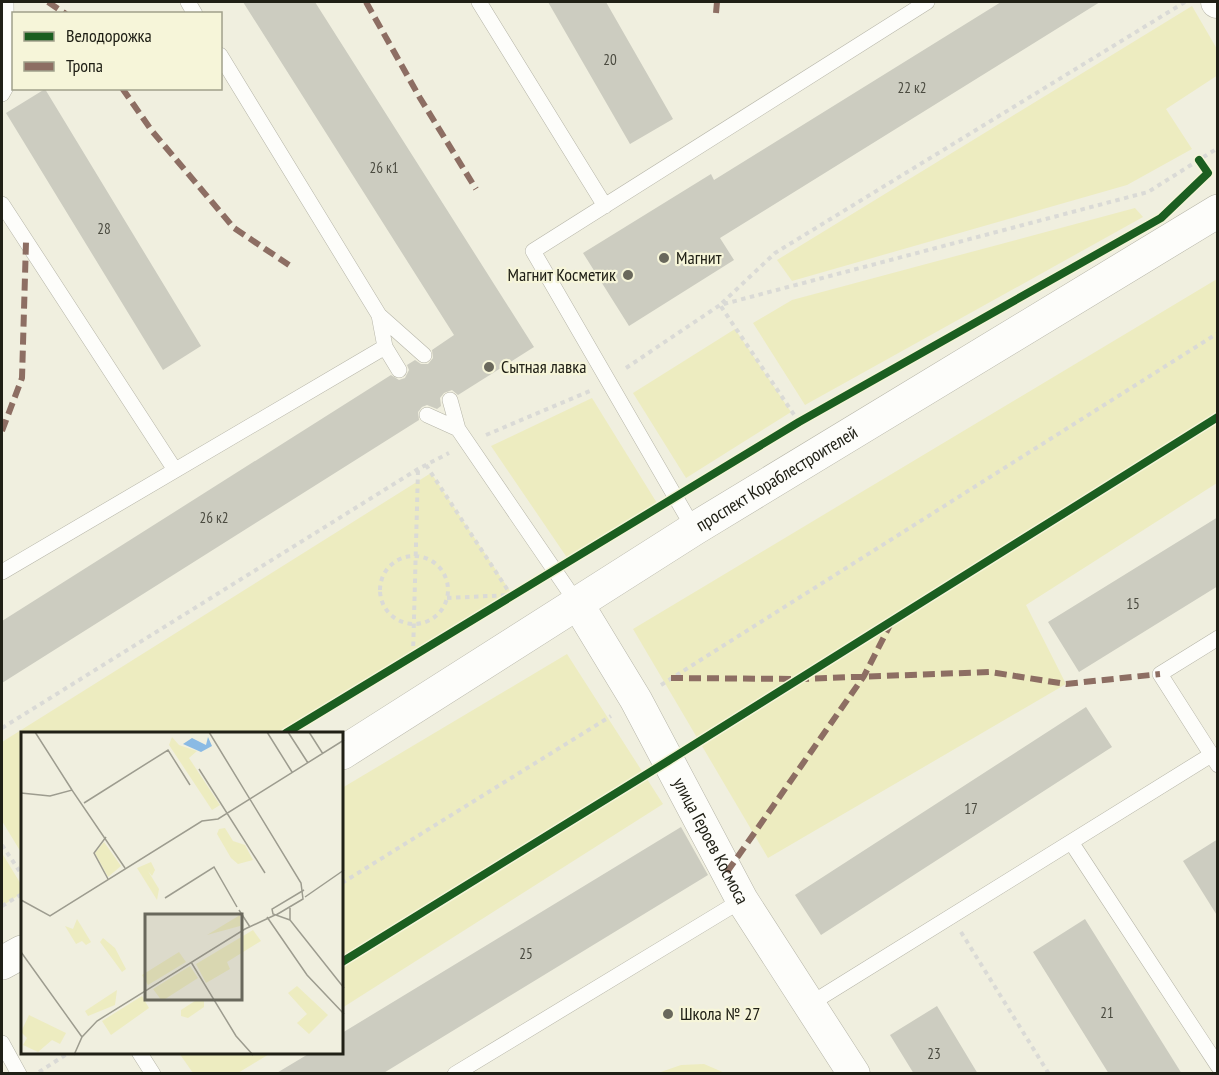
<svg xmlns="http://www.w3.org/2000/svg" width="1219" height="1075" viewBox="0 0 1219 1075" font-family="'PT Sans Narrow',sans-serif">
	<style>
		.green { fill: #edecc0 }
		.building { fill: #ccccc0 }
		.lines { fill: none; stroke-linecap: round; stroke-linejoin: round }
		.lane-casing { stroke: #b5b4a7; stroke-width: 16 }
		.street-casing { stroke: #b5b4a7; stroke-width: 33 }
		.secondary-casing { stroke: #b5b4a7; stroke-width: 34 }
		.path { stroke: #dadad6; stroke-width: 4; stroke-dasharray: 4.5 4.5; stroke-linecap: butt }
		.lane { stroke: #fdfdfa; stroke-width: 15 }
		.street { stroke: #fdfdfa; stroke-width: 32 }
		.secondary { stroke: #fdfdfa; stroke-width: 33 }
		.quiet { stroke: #8d6e63; stroke-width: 6; stroke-dasharray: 12 6; stroke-linecap: butt }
		.cycleway-casing { stroke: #f6f5d9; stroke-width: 11 }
		.cycleway { stroke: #1b5e20; stroke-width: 8 }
		.poi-dot { fill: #69685c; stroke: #f6f5d9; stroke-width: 2 }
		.labels { text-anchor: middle; stroke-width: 4.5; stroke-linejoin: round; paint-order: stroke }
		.number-label { font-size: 15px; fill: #4b4b40 }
		.poi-label { font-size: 18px; fill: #202016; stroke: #f6f5d9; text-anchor: start }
		.street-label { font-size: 18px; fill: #202016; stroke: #f6f5d9 }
		.inset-road { fill: none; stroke: #9d9c8f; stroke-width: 1.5 }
		.view { fill: #69685c; fill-opacity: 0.15; stroke: #69685c; stroke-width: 3 }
		.inset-edge { fill: none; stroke: #202016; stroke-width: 3 }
	</style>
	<rect width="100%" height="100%" fill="#f0efdf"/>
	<path class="green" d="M 1192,6 L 1217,49 L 1218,75 L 1166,109 L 1192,149 L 1127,185 L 792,281 L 777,260 Z
		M 1135,208 L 1143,217 L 805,405 L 753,323 L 792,300 Z
		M 1217,279 L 1217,483 L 1026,605 L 1066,684 L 768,858 L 633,629 Z
		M 735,329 L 791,412 L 686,478 L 633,393 Z
		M 592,398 L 660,508 L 570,562 L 491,446 Z
		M 431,473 L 514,597 L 290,733 L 22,733 L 22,854 L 2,821 L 2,742 Z
		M 567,654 L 663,804 L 342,1008 L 342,788 Z
		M 2,853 L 22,886 L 22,893 L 2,906 Z
		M 179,1053 L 271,1053 L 238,1073 L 193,1073 Z
		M 704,1064 L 725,1073 L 658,1073 L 681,1065 Z"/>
	<path class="building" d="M 243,2 L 315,2 L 534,347 L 458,395 L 452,390 L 444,393 L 440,398 L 441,406 L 437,409 L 427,405 L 422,407 L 418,412 L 419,420 L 2,683 L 2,621 L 391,375 L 399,380 L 405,378 L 409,370 L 407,365 L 415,360 L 421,364 L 428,364 L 433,358 L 432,350 L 454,335 Z
		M 548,2 L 606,2 L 673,119 L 630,144 Z
		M 1001,2 L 1100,2 L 720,238 L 734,260 L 629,326 L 583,253 L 711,174 L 714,180 Z
		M 45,89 L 201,346 L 163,370 L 6,113 Z
		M 1218,517 L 1218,586 L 1079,672 L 1048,622 Z
		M 1086,707 L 1112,747 L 821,935 L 795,895 Z
		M 681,827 L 708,875 L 382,1074 L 275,1074 L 310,1053 L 342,1053 L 342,1033 Z
		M 1218,839 L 1218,917 L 1183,861 Z
		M 1085,919 L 1182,1074 L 1109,1074 L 1033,952 Z
		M 937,1006 L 978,1074 L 914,1074 L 890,1035 Z"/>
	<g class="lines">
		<defs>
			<path id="lane" d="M 188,2 L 195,14
				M 479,2 L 605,206
				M 220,55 L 379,315 L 385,347 L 399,370
				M 2,94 L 7,85 L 6,2
				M 2,204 L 175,470
				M 379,315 L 424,355
				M 450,400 L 458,429 L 577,603
				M 427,415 L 458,429
				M 694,529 L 533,251 L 927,2
				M 2,572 L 385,347
				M 1218,638 L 1160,674 L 1218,765
				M 1071,842 L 1218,1066
				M 810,1004 L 1211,755
				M 2,1043 L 19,1074
				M 139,1052 L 153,1074
				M 455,1074 L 742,900"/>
			<g id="street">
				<path d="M 1217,2 L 1218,2"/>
				<path id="s1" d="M 577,603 L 636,700 L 742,900 L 854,1074"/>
			</g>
			<g id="secondary">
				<path id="s2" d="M 342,753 L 694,529 L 1218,211"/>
				<path d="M 2,963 L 22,952"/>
			</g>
		</defs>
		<use href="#lane" class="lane-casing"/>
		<use href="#street" class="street-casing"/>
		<use href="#secondary" class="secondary-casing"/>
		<path class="path" d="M 626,368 L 720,305 L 1148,192 L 1218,148
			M 799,422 L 720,305 L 775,253 L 1185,2
			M 486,435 L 592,390
			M 426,465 L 511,595
			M380 590a34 34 0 1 1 68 0a34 34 0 1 1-68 0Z
			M 447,598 L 511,595
			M 413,655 L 418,470
			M 661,685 L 1218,333
			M 2,728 L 418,469 L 449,453
			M 2,845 L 22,875
			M 342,883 L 611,716
			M 2,906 L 22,894
			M 961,932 L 1049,1074
			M 39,1072 L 70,1052"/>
		<use href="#lane" class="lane"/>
		<use href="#street" class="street"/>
		<use href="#secondary" class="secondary"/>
		<path class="quiet" d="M 48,2 L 66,14
			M 366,2 L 420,98 L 476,189
			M 716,13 L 717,2
			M 122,88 L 152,131 L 234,228 L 289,265
			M 2,431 L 22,378 L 26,242
			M 671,678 L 800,679 L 990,672 L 1066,684 L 1160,674
			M 727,872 L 864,676 L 890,625"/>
		<defs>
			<path id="cycleway" d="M 286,733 L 799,422 L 1161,218 L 1208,173 L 1199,160
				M 342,962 L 668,761 L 1218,417"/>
		</defs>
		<use href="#cycleway" class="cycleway-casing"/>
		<use href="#cycleway" class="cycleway"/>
	</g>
	<g class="poi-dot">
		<circle cx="664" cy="258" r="6"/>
		<circle cx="628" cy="275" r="6"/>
		<circle cx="489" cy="367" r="6"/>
		<circle cx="668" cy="1014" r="6"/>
	</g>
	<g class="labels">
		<g class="number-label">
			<text x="610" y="65">20</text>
			<text x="912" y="93">22 к2</text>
			<text x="384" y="173">26 к1</text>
			<text x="104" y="234">28</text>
			<text x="214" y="523">26 к2</text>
			<text x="1133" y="609">15</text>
			<text x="971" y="814">17</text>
			<text x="526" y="959">25</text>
			<text x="1107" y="1018">21</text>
			<text x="934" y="1059">23</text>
		</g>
		<g class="poi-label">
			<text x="676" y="264">Магнит</text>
			<text x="616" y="281" text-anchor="end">Магнит Косметик</text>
			<text x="501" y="373">Сытная лавка</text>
			<text x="680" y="1020">Школа № 27</text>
		</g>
		<g class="street-label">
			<text dy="6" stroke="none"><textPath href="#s2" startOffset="514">проспект Кораблестроителей</textPath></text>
			<text dy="6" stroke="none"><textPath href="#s1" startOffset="273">улица Героев Космоса</textPath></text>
		</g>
	</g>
	<g transform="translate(21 732)">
		<rect width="322" height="322" fill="#f0efdf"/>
		<path d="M 151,5 L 158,13 L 176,19 L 168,26 L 199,73 L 191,78 L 148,13 ZM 204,96 L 212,109 L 224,113 L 232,128 L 217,132 L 210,126 L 196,102 L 198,97 ZM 83,110 L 100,134 L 87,145 L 74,121 ZM 130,130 L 134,138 L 131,144 L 127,139 L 138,157 L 136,168 L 116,136 ZM 219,183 L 219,194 L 186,203 ZM 56,187 L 70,210 L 65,213 L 61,209 L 55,212 L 44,194 L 52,197 ZM 232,198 L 240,209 L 206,230 L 209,237 L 185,251 L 175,232 ZM 82,206 L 94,216 L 105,237 L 101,240 L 79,210 ZM 158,220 L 165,230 L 127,253 L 121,243 ZM 169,234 L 177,246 L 141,269 L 132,257 ZM 276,254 L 307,283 L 288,302 L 276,291 L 286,282 L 267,261 ZM 96,258 L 94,273 L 67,284 L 64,279 ZM 121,264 L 128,276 L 90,303 L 81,289 ZM 177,267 L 183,269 L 183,275 L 167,286 L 160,284 L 160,278 ZM 8,283 L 45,301 L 39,312 L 31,308 L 17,320 L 2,313 L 6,306 L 0,300 Z" fill="#edecc0"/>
		<path d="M 187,5 L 191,14 L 180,20 L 162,12 L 171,6 L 185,13 Z" fill="#8abae4"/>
		<path class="inset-road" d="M 14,0 L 51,58M 188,0 L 280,151 L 282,167 L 255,183M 246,0 L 271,40M 267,0 L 287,31M 288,0 L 302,22M 178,37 L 244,141M 0,61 L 29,64 L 51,58 L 104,136M 63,71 L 147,18 L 169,53M 85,105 L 73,121 L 87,147M 284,165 L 323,138M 144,166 L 193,135 L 216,175M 0,168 L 29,184 L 181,89 L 197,87 L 323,8M 269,176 L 269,188 L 323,256M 218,178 L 229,195M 246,185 L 286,243 L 323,282M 269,188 L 252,182 L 251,177 L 283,158M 0,220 L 61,305M 170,230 L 215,304 L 232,323M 53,323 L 61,305 L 76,289 L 224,197 L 254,183"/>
		<path class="view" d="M 124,182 L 221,182 L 221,268 L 124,268 Z"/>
		<rect width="322" height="322" class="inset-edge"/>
	</g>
	<rect width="1219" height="1075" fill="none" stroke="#202016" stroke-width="6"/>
	<rect x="12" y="12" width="210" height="78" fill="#f6f5d9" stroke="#a0a08b" stroke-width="1.5"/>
	<rect x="24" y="32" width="30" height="9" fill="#1b5e20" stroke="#a0a08b" stroke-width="1.5"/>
	<text x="66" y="42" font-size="18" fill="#202016">Велодорожка</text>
	<rect x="24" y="62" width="30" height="9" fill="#8d6e63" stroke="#a0a08b" stroke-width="1.5"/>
	<text x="66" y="72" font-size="18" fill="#202016">Тропа</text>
</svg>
